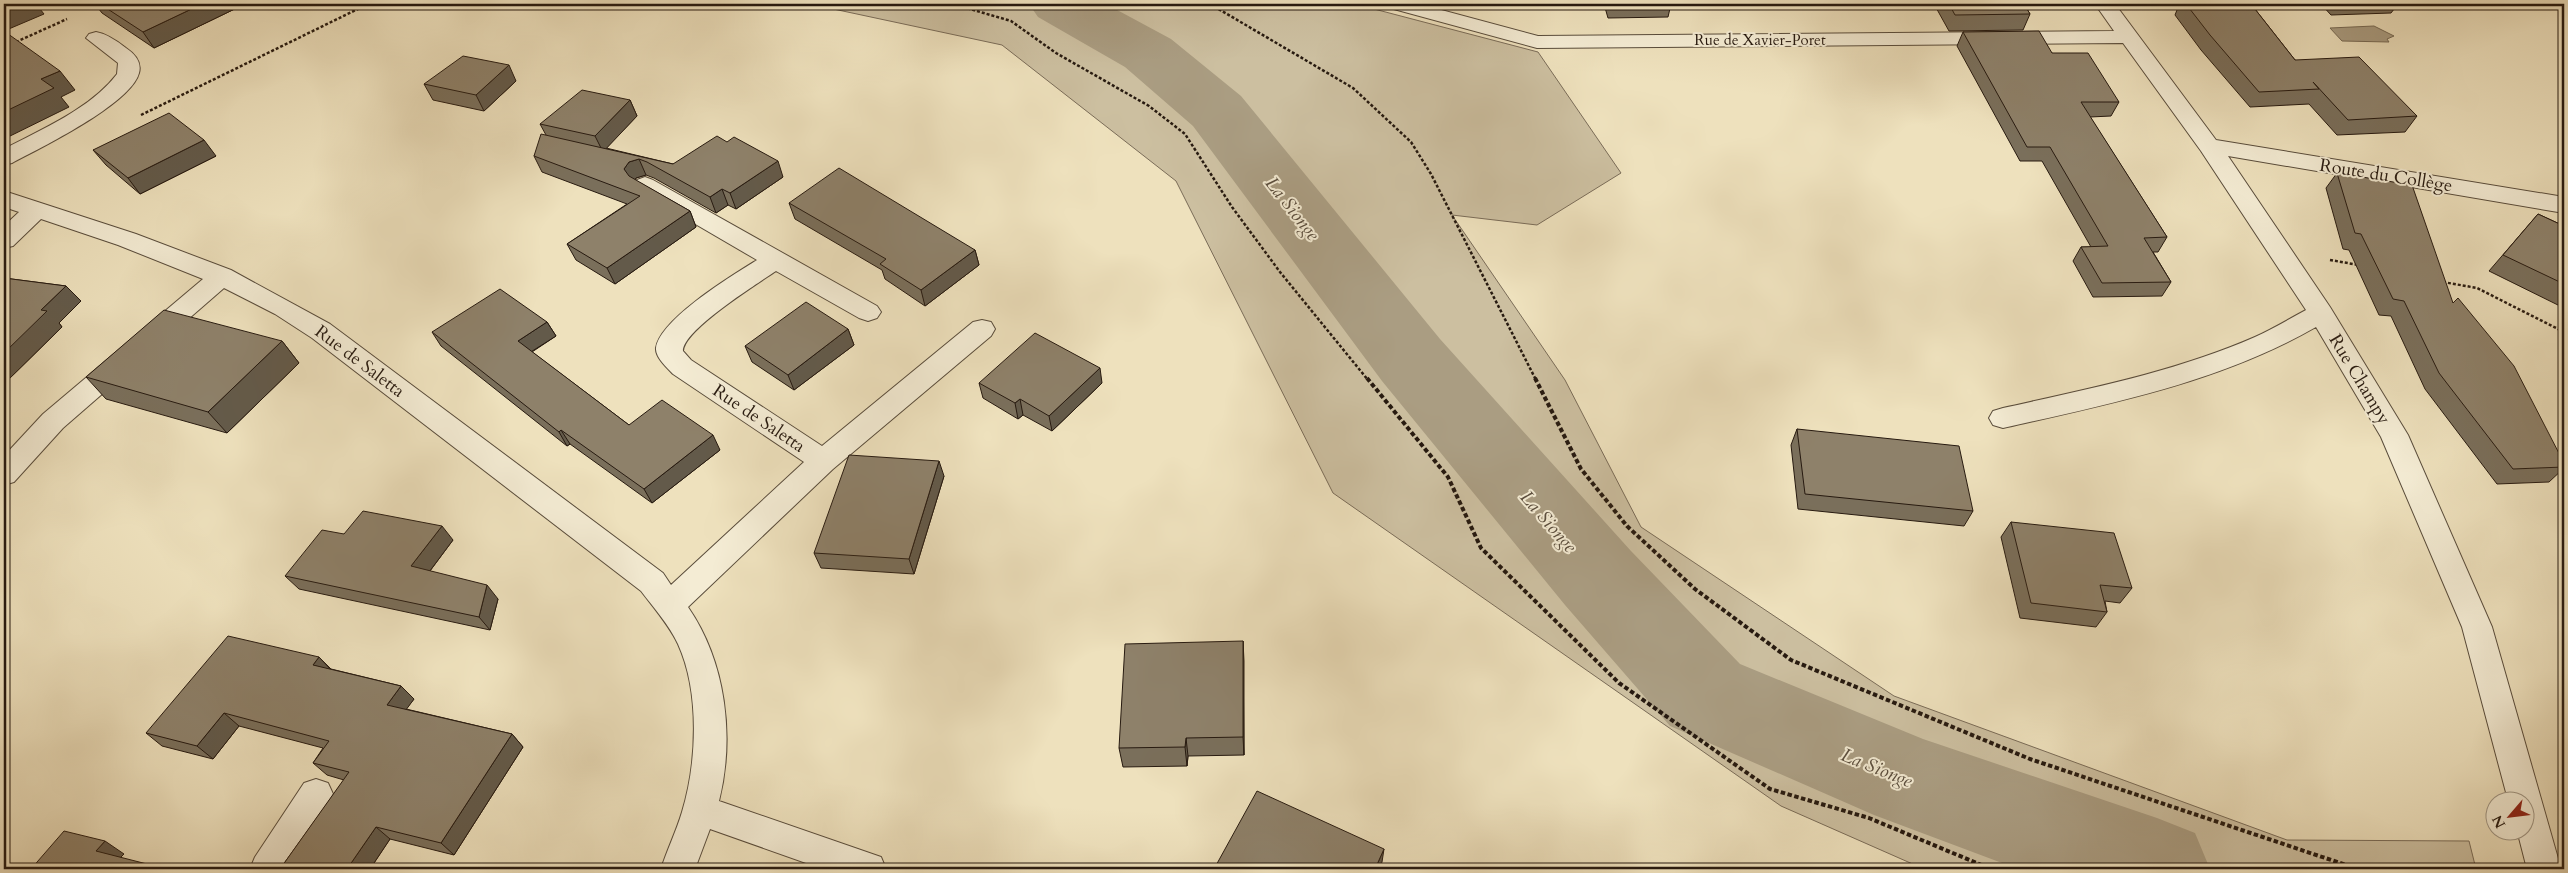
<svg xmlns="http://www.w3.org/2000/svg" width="2568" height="873" viewBox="0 0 2568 873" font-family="Cardo,serif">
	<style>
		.green { fill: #ccbfa0; stroke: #7a6c58 }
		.water { fill: #aa9d82; stroke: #766954 }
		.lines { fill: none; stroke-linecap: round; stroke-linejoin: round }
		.river { fill: #aa9d82; fill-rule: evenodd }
		.minor-casing { stroke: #594c3b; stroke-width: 2 }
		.path-far1 { stroke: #271a10; stroke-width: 2.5; stroke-dasharray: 3 2; stroke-linecap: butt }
		.path { stroke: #271a10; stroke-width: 4; stroke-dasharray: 4.5 2.5; stroke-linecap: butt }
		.minor { fill: #f4ecd4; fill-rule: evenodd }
		.wall { fill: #7a6f5b; stroke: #271a10 }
		.shaded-wall { fill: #635a4a; stroke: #271a10 }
		.building { fill: #8e816a; stroke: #271a10 }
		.labels { text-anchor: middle; stroke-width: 4; stroke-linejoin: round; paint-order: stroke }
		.far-street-label { font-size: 15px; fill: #271a10; stroke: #f4ecd4 }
		.street-label { font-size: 18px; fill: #271a10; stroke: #f4ecd4 }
		.water-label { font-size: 19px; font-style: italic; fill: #5b4e3e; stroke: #f4ecd4 }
	</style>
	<rect width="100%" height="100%" fill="#eee1bd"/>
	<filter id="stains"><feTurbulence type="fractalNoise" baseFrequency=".004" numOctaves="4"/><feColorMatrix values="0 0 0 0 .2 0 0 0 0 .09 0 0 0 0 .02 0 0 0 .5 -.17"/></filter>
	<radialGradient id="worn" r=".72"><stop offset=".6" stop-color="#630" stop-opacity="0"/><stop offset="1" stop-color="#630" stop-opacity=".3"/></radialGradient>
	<path class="green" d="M 810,4 L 1355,4 L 1538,52 L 1621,173 L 1537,225 L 1452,215 L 1565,380 L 1641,527 L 1894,696 L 2287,840 L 2469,841 L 2476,869 L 1924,869 L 1781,806 L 1333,493 L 1176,181 L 1002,45 Z"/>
	<path class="water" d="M 2374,26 L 2394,36 L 2387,39 L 2389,42 L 2342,41 L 2330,28 Z"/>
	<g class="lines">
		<path class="river" d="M 1029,4 L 1106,4 L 1171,39 L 1241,96 L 1440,339 L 1631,551 L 1740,664 L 1923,739 L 2157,818 L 2195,833 L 2210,869 L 2018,869 L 1874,815 L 1670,726 L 1565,605 L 1382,381 L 1193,126 L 1125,67 L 1038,17 Z"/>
		<defs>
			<path id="minor" d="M 1387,4 L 1419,4 L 1538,36 L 2114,31 L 2095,4 L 2115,4 L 2216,140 L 2564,197 L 2564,213 L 2228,156 L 2330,307 L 2408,435 L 2492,627 L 2561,869 L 2527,869 L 2517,830 L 2526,830 L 2526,800 L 2508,800 L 2462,627 L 2381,437 L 2316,327 C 2220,382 2110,404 2003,428 L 1993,425 L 1989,418 L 1993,411 L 2003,408 C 2088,389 2175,372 2255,337 C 2273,329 2289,319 2306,310 L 2201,151 L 2123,43 L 1537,48 L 1390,8 Z
				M 96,32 C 107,34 117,41 126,48 C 135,54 142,62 139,73 C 131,104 40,148 12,163 L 4,165 L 4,149 C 42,129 90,109 117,74 L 118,63 L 86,38 L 89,34 Z
				M 645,177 L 653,180 L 877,306 L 881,312 L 877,318 L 868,321 L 859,318 L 776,271 C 757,284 683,330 683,351 L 691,360 L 822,446 L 973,322 L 982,320 L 991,322 L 995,329 L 991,336 L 833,469 L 688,607 C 726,662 735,737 719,801 L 881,857 L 886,869 L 823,869 L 710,829 L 695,869 L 661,869 C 667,850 676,832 682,812 C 697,763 700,692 678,644 C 669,625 654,608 641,591 L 312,338 L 275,314 L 224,288 L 63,428 L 14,482 L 4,485 L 4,456 L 43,414 L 203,279 L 118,245 L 41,219 L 13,246 L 4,248 L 4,226 L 19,212 L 4,207 L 4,191 L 136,234 L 231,270 L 330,324 L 663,573 L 671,585 L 804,462 L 673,374 C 667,368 655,357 656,348 C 660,319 733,275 757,260 L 637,190 L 633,185 L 637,180 Z
				M 316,779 L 328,783 L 333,794 L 287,869 L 250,869 L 255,857 L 304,783 Z"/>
		</defs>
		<use href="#minor" class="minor-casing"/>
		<path class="path-far1" d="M 953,4 L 1011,21 L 1056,53 L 1149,106 L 1185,134 L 1232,207 L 1280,272 L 1368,380
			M 1160,4 L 1165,7
			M 1210,4 L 1353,88 L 1411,142 L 1431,174 L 1536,380
			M 16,42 L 67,19
			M 141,115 L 368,4
			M 2330,260 L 2359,265
			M 2443,282 L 2477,288 L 2564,332"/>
		<path class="path" d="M 1367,378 L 1448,477 L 1481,548 L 1619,683 L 1770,789 L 1869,818 L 1991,869
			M 1535,378 L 1581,469 L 1627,526 L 1695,589 L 1791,660 L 2030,759 L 2358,869"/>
		<use href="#minor" class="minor"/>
	</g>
	<path class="wall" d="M 95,4 L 245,4 L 154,48 L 102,13 Z
		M 1604,4 L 1671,4 L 1668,17 L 1608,18 Z
		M 1934,4 L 2024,4 L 2030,14 L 2023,30 L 1949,31 Z
		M 2173,4 L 2251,4 L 2295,60 L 2417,116 L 2405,132 L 2337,135 L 2309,104 L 2250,107 L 2201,50 L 2175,15 L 2177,10 Z
		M 2321,4 L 2398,4 L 2391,13 L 2331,15 Z
		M 1963,32 L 2052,53 L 2119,102 L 2111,116 L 2090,117 L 2167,237 L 2158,252 L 2153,252 L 2171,282 L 2162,296 L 2093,297 L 2073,261 L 2081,247 L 2091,247 L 2042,161 L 2020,161 L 1957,46 Z
		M 516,81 L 484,111 L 433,100 L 424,84 Z
		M 630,100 L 637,116 L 606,148 L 673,164 L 783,177 L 736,209 L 728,205 L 716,213 L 654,178 L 646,175 L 636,178 L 635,180 L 690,211 L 696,227 L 615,284 L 576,260 L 567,244 L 627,204 L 542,172 L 534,156 L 546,135 L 540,124 Z
		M 93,150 L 216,156 L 140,194 L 106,165 Z
		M 2337,173 L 2453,303 L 2564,463 L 2564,468 L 2549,482 L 2497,484 L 2425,389 L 2391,316 L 2379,315 L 2349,250 L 2343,249 L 2326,188 Z
		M 789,203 L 975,250 L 979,265 L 925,306 L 885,279 L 882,270 L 795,219 Z
		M 2538,214 L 2564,226 L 2564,308 L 2489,271 Z
		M 4,278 L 66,286 L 81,301 L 59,323 L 62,327 L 8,380 L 4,379 Z
		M 547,322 L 556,336 L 532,352 L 629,425 L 720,450 L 652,503 L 570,444 L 567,446 L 441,346 L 432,332 Z
		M 848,329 L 854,345 L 794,390 L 752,362 L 745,346 Z
		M 282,341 L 299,363 L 227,433 L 106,399 L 86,377 Z
		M 979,383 L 1102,383 L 1052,431 L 1023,415 L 1018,419 L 983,398 Z
		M 1797,429 L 1973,511 L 1964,526 L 1798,509 L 1791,445 Z
		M 944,476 L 914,574 L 821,568 L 814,553 Z
		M 2011,522 L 2132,588 L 2120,603 L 2105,601 L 2107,612 L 2096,627 L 2020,618 L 2001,537 Z
		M 344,534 L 453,540 L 430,571 L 498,599 L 490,630 L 299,589 L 285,576 Z
		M 1243,641 L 1244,755 L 1188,756 L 1187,766 L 1123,767 L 1119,748 Z
		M 319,657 L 331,669 L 401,686 L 414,699 L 406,709 L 512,734 L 523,747 L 454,855 L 390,839 L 370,869 L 280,869 L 344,780 L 327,775 L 313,763 L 323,748 L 239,726 L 213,759 L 162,746 L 146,733 Z"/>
	<path class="shaded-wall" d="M 9,4 L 36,4 L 44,14 L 4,31 L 4,6 Z
		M 202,4 L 245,4 L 154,48 L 143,32 Z
		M 509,65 L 516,81 L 484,111 L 476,95 Z
		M 60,71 L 75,90 L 61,97 L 69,107 L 4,139 L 4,112 L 41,79 Z
		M 630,100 L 637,116 L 603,152 L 595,136 Z
		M 204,140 L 216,156 L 140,194 L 128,178 Z
		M 639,159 L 646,175 L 636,178 L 631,185 L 624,169 L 629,162 Z
		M 778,161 L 783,177 L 736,209 L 730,193 Z
		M 722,189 L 728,205 L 716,213 L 710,197 Z
		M 690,211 L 696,227 L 615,284 L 607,268 Z
		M 975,250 L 979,265 L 925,306 L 921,290 Z
		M 66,286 L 81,301 L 59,323 L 62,327 L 8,380 L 4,375 L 4,353 L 41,310 Z
		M 547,322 L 556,336 L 526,355 L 518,341 Z
		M 848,329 L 854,345 L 794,390 L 788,375 Z
		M 282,341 L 299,363 L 227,433 L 208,412 Z
		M 1100,368 L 1102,383 L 1052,431 L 1049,416 Z
		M 1020,399 L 1023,415 L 1018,419 L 1015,403 Z
		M 561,430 L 570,444 L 567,446 L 559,432 Z
		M 713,435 L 720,450 L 652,503 L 644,489 Z
		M 939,461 L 944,476 L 914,574 L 909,559 Z
		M 442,526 L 453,540 L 423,580 L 411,566 Z
		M 487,585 L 498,599 L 490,630 L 479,617 Z
		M 1243,641 L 1244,661 L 1244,755 L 1243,737 Z
		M 319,657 L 332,671 L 313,665 Z
		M 401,686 L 414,699 L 400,718 L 387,705 Z
		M 224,713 L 239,726 L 213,759 L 197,746 Z
		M 512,734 L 523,747 L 454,855 L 441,843 Z
		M 1186,738 L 1188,756 L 1187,766 L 1185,747 Z
		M 376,827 L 390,839 L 370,869 L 347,869 Z
		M 105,841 L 124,854 L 115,863 L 96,851 Z
		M 1384,849 L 1382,862 L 1379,869 L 1375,869 Z
		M 147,864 L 156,869 L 143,869 Z"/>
	<path class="building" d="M 100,4 L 202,4 L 143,32 Z
		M 1949,4 L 2024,4 L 2030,14 L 1955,15 Z
		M 2186,4 L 2251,4 L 2295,60 L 2359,57 L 2417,116 L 2348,120 L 2313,82 L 2319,89 L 2259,92 L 2210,35 Z
		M 4,31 L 60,71 L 41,79 L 54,88 L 4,112 Z
		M 2039,31 L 2052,53 L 2088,53 L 2119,102 L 2081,102 L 2167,237 L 2144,238 L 2171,282 L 2102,283 L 2081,247 L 2108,246 L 2050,147 L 2027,147 L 1963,32 Z
		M 463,56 L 509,65 L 476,95 L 424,84 Z
		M 582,90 L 630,100 L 595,136 L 540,124 Z
		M 169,113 L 204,140 L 128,178 L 93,150 Z
		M 541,134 L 673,164 L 717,136 L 727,142 L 734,137 L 778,161 L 730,193 L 722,189 L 710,197 L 647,162 L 639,159 L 629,162 L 624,169 L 629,176 L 690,211 L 607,268 L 567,244 L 640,196 L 534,156 Z
		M 839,168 L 975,250 L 921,290 L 880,264 L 886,259 L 789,203 Z
		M 2337,173 L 2412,185 L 2453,303 L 2458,298 L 2514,366 L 2564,463 L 2564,467 L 2513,469 L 2439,373 L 2404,301 L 2393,299 L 2361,234 L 2355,233 Z
		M 2538,214 L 2564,226 L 2564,284 L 2503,255 Z
		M 4,278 L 66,286 L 41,310 L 47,311 L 4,353 Z
		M 500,289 L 547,322 L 518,341 L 629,425 L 662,400 L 713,435 L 644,489 L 561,430 L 559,432 L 432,332 Z
		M 806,302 L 848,329 L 788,375 L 745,346 Z
		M 164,310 L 282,341 L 208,412 L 86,377 Z
		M 1035,333 L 1100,368 L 1049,416 L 1020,399 L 1015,403 L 979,383 Z
		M 1797,429 L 1959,446 L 1973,511 L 1805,494 Z
		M 849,455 L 939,461 L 909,559 L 814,553 Z
		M 363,511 L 442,526 L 411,566 L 487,585 L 479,617 L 285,576 L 322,530 L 344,534 Z
		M 2011,522 L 2114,533 L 2132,588 L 2100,585 L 2107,612 L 2031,603 Z
		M 228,636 L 319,657 L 313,665 L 401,686 L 387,705 L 512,734 L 441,843 L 376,827 L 347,869 L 280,869 L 349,772 L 313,763 L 329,741 L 224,713 L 197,746 L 146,733 Z
		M 1243,641 L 1243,737 L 1186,738 L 1185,747 L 1119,748 L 1125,644 Z
		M 1257,791 L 1384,849 L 1375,869 L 1214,869 Z
		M 64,831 L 105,841 L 96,851 L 147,864 L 143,869 L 31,869 Z"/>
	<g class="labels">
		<g class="far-street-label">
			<text x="1760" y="45">Rue de Xavier-Poret</text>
		</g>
		<g class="street-label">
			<text transform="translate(2386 175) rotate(9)" y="6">Route du Collège</text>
			<text transform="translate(360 361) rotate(37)" y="6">Rue de Saletta</text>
			<text transform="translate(2360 379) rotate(59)" y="6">Rue Champy</text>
			<text transform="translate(759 418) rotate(34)" y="6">Rue de Saletta</text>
		</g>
		<g class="water-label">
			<text transform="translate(1293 208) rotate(52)" y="7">La Sionge</text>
			<text transform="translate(1549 521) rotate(49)" y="7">La Sionge</text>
			<text transform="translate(1877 767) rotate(22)" y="7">La Sionge</text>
		</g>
	</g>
	<rect width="2568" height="873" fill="none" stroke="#eee1bd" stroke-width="20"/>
	<rect x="5" y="5" width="2558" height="863" fill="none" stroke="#271a10" stroke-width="2.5"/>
	<rect x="10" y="10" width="2548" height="853" fill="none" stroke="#271a10"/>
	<g transform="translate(2510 816) rotate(242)"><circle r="24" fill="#f4ecd4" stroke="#a29886"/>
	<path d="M0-4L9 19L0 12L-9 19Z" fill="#8f2418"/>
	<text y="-8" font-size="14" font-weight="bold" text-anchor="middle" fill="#271a10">N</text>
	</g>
	<rect width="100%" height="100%" filter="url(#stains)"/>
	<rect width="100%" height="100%" fill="url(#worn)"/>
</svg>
